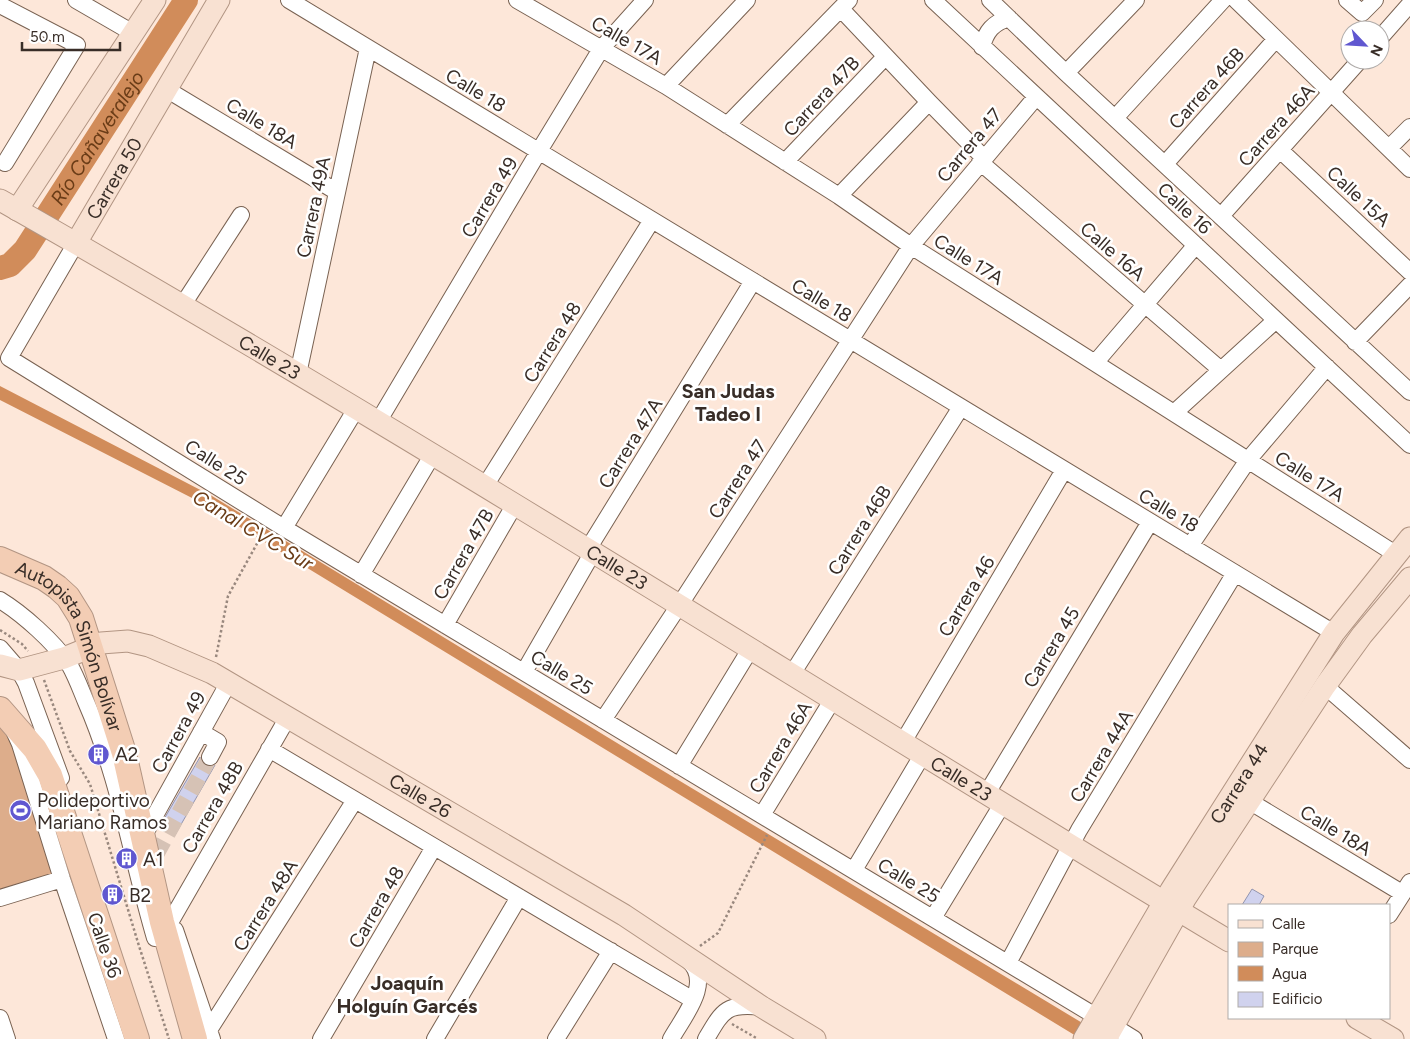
<svg xmlns="http://www.w3.org/2000/svg" width="1410" height="1039" viewBox="0 0 1410 1039" font-family="Figtree,sans-serif">
	<style>
		.green { fill: #ddad8b }
		.water { fill: #d18c5a }
		.lines { fill: none; stroke-linecap: round; stroke-linejoin: round }
		.river { stroke: #d18c5a; stroke-width: 24 }
		.building { fill: #d0d2ee; stroke: #9294ae }
		.minor-tunnel { stroke: #d6c2b5; stroke-width: 16; stroke-dasharray: 16 8; stroke-linecap: butt }
		.minor-casing { stroke: #796252; stroke-width: 18 }
		.major-casing { stroke: #b29583; stroke-width: 23 }
		.highway-casing { stroke: #b29583; stroke-width: 26 }
		.path { stroke: #99887e; stroke-width: 2.5; stroke-dasharray: 2.5 2.5; stroke-linecap: butt }
		.minor { stroke: #fff; stroke-width: 16 }
		.major { stroke: #f8e1d2; stroke-width: 21 }
		.highway { stroke: #f3cdb4; stroke-width: 24 }
		.labels { text-anchor: middle; stroke-width: 5; stroke-linejoin: round; paint-order: stroke }
		.street-label { font-size: 19px; fill: #382d27; stroke: #fff }
		.poi-label { font-size: 19px; fill: #382d27; stroke: #fff; text-anchor: start }
		.water-label { font-size: 20px; font-style: italic; fill: #6a3c17; stroke: #fff }
		.neighbourhood-label { font-size: 20px; font-weight: bold; fill: #382d27; stroke: #fff }
	</style>
	<rect width="100%" height="100%" fill="#fde7d9"/>
	<path class="green" d="M 0,709 L 62,879 L 0,898 Z"/>
	<path class="water" d="M 0,386 L 212,496 L 640,757 L 1109,1039 L 1081,1039 L 194,499 L 0,400 Z"/>
	<g class="lines">
		<path class="river" id="s1" d="M 0,268 L 10,265 L 25,250 L 186,0"/>
	</g>
	<path class="building" d="M 200,757 L 201,762 L 205,766 L 210,767 L 215,765 L 175,835 L 160,826 Z
		M 1252,889 L 1264,896 L 1259,905 L 1242,905 Z"/>
	<g class="lines">
		<path class="minor-tunnel" d="M 156,855 L 210,757"/>
		<defs>
			<path id="minor" d="M 76,0 L 133,33
				M 289,0 L 1334,633
				M 517,0 L 666,86 L 839,196 L 911,246 L 1397,555
				M 933,0 L 1410,445
				M 990,0 L 1066,73 L 1410,392
				M 1236,0 L 1410,169
				M 1347,0 L 1362,13 L 1375,0
				M 0,5 L 77,45 L 5,163
				M 841,9 L 929,102 L 983,157
				M 1380,38 L 1410,4
				M 982,47 C 986,31 993,23 1009,18
				M 1066,73 L 1136,0
				M 666,86 L 747,0
				M 166,89 L 337,192
				M 1115,118 L 1223,0
				M 727,125 L 849,0
				M 1389,148 L 1410,127
				M 1280,150 L 1410,272
				M 785,162 L 885,57
				M 980,162 L 1221,370
				M 1165,164 L 1276,39
				M 839,196 L 929,102
				M 1221,216 L 1360,60
				M 76,243 L 9,358 L 284,528 L 1097,1017
				M 182,306 L 241,215
				M 1355,342 L 1410,285
				M 1095,363 L 1196,245
				M 298,374 L 368,48
				M 1174,413 L 1276,320
				M 378,422 L 539,151 L 601,49 L 645,0
				M 485,486 L 652,220
				M 284,528 L 356,409
				M 1190,546 L 1248,460 L 1327,367
				M 588,549 L 753,281
				M 361,575 L 433,454
				M 0,600 C 23,614 54,642 69,664 C 76,676 81,690 86,702 C 119,777 132,860 155,938
				M 445,625 L 515,504
				M 0,648 L 19,670 L 26,683 L 61,778
				M 524,672 L 593,552
				M 792,674 L 961,407
				M 1325,686 L 1410,760
				M 603,720 L 686,595 L 911,246 L 1036,97
				M 201,732 L 218,742 L 210,757
				M 15,733 L 20,744 L 62,879 L 116,1039
				M 903,742 L 1064,470
				M 269,749 L 693,1000
				M 679,766 L 751,648
				M 987,793 L 1150,522
				M 1249,801 L 1402,893
				M 762,815 L 833,699
				M 148,828 L 229,682
				M 854,870 L 923,754
				M 0,898 L 62,879
				M 1389,915 L 1410,882
				M 933,918 L 1003,803
				M 172,919 L 288,717
				M 175,930 L 212,1039
				M 1008,963 L 1079,830 L 1235,573
				M 0,1018 L 7,1039
				M 1113,1026 L 1134,1039
				M 209,1030 L 355,800
				M 321,1039 L 434,847
				M 435,1039 L 519,897
				M 556,1039 L 611,951
				M 671,1039 C 683,1017 714,982 688,960
				M 706,1039 C 723,1010 726,1003 762,1007"/>
			<g id="major">
				<path id="s2" d="M 0,200 C 416,436 819,695 1229,941"/>
				<path d="M 17,210 L 155,0"/>
				<path id="s3" d="M 76,243 L 219,0"/>
				<path id="s4" d="M 0,665 L 19,670 L 64,658 L 101,643 L 128,641 L 149,646 L 212,673 L 624,915 L 762,1007 L 815,1039"/>
				<path d="M 1357,1018 L 1393,1039"/>
				<path id="s5" d="M 1084,1039 L 1171,890 L 1334,633 L 1410,538"/>
				<path d="M 1106,1039 L 1185,899 L 1325,686 L 1362,635 L 1410,578"/>
			</g>
			<g id="highway">
				<path id="s6" d="M 0,559 L 44,578 L 57,587 L 68,597 L 81,618 L 124,753 L 162,922 L 195,1039"/>
				<path d="M 0,709 L 35,749 L 50,775 L 137,1039"/>
			</g>
		</defs>
		<use href="#minor" class="minor-casing"/>
		<use href="#major" class="major-casing"/>
		<use href="#highway" class="highway-casing"/>
		<path class="path" d="M 0,630 L 22,644 L 28,651
			M 216,657 L 228,596 L 264,531
			M 44,680 L 70,751 L 90,784 L 139,946 L 169,1039
			M 700,946 L 718,933 L 767,835
			M 732,1024 L 758,1039"/>
		<use href="#minor" class="minor"/>
		<use href="#major" class="major"/>
		<use href="#highway" class="highway"/>
	</g>
	<defs>
		<symbol id="building-disc" viewBox="-11 -11 22 22"><circle r="9.5" fill="#6057d0" stroke="#fff"/><path d="M-4-6H4V6H1V3H-1V6H-4ZM-2.5-4.3h1.7v1.8h-1.7ZM.8-4.3h1.7v1.8H.8ZM-2.5-1h1.7V.8h-1.7ZM.8-1h1.7V.8H.8Z" fill="#fff"/></symbol>
		<symbol id="stadium-disc" viewBox="-11 -11 22 22"><circle r="9.5" fill="#6057d0" stroke="#fff"/><path d="M0-5a6.5 5 0 1 0 0 10a6.5 5 0 1 0 0-10ZM-3.5-1.8h7v3.6h-7Z" fill="#fff"/></symbol>
	</defs>
	<g fill-rule="evenodd">
		<use href="#building-disc" x="86" y="742" width="25" height="25"/>
		<use href="#stadium-disc" x="8" y="798" width="25" height="25"/>
		<use href="#building-disc" x="114" y="846" width="25" height="25"/>
		<use href="#building-disc" x="100" y="882" width="25" height="25"/>
	</g>
	<g class="labels">
		<g class="street-label">
			<text transform="translate(627 40) rotate(30)" y="7">Calle 17A</text>
			<text transform="translate(1206 88) rotate(-48)" y="7">Carrera 46B</text>
			<text transform="translate(476 90) rotate(31)" y="7">Calle 18</text>
			<text transform="translate(821 96) rotate(-47)" y="7">Carrera 47B</text>
			<text transform="translate(262 123) rotate(31)" y="7">Calle 18A</text>
			<text transform="translate(1276 125) rotate(-48)" y="7">Carrera 46A</text>
			<text transform="translate(969 145) rotate(-50)" y="7">Carrera 47</text>
			<text dy="7" stroke="none"><textPath href="#s3" startOffset="75">Carrera 50</textPath></text>
			<text transform="translate(1359 196) rotate(43)" y="7">Calle 15A</text>
			<text transform="translate(489 197) rotate(-59)" y="7">Carrera 49</text>
			<text transform="translate(313 207) rotate(-78)" y="7">Carrera 49A</text>
			<text transform="translate(1185 208) rotate(43)" y="7">Calle 16</text>
			<text transform="translate(1113 251) rotate(41)" y="7">Calle 16A</text>
			<text transform="translate(969 259) rotate(32)" y="7">Calle 17A</text>
			<text transform="translate(822 300) rotate(31)" y="7">Calle 18</text>
			<text transform="translate(552 342) rotate(-58)" y="7">Carrera 48</text>
			<text dy="7" stroke="none"><textPath href="#s2" startOffset="312">Calle 23</textPath></text>
			<text transform="translate(630 443) rotate(-58)" y="7">Carrera 47A</text>
			<text transform="translate(216 462) rotate(32)" y="7">Calle 25</text>
			<text transform="translate(1310 476) rotate(32)" y="7">Calle 17A</text>
			<text transform="translate(737 479) rotate(-57)" y="7">Carrera 47</text>
			<text transform="translate(1169 510) rotate(31)" y="7">Calle 18</text>
			<text transform="translate(859 530) rotate(-58)" y="7">Carrera 46B</text>
			<text transform="translate(463 554) rotate(-60)" y="7">Carrera 47B</text>
			<text dy="7" stroke="none"><textPath href="#s2" startOffset="718">Calle 23</textPath></text>
			<text transform="translate(966 596) rotate(-59)" y="7">Carrera 46</text>
			<text transform="translate(1051 647) rotate(-59)" y="7">Carrera 45</text>
			<text dy="7" stroke="none"><textPath href="#s6" startOffset="120">Autopista Simón Bolívar</textPath></text>
			<text transform="translate(562 672) rotate(31)" y="7">Calle 25</text>
			<text transform="translate(178 732) rotate(-61)" y="7">Carrera 49</text>
			<text transform="translate(780 747) rotate(-59)" y="7">Carrera 46A</text>
			<text transform="translate(1101 756) rotate(-59)" y="7">Carrera 44A</text>
			<text dy="7" stroke="none"><textPath href="#s2" startOffset="1122">Calle 23</textPath></text>
			<text dy="7" stroke="none"><textPath href="#s5" startOffset="299">Carrera 44</textPath></text>
			<text dy="7" stroke="none"><textPath href="#s4" startOffset="465">Calle 26</textPath></text>
			<text transform="translate(212 807) rotate(-60)" y="7">Carrera 48B</text>
			<text transform="translate(1336 830) rotate(31)" y="7">Calle 18A</text>
			<text transform="translate(909 880) rotate(31)" y="7">Calle 25</text>
			<text transform="translate(265 905) rotate(-58)" y="7">Carrera 48A</text>
			<text transform="translate(376 907) rotate(-60)" y="7">Carrera 48</text>
			<text transform="translate(105 945) rotate(71)" y="7">Calle 36</text>
		</g>
		<g class="poi-label">
			<text x="115" y="761">A2</text>
			<text x="37" y="807">Polideportivo<tspan x="37" dy="22">Mariano Ramos</tspan></text>
			<text x="143" y="866">A1</text>
			<text x="129" y="902">B2</text>
		</g>
		<g class="water-label">
			<text dy="7" stroke="none"><textPath href="#s1" startOffset="165">Río Cañaveralejo</textPath></text>
			<text transform="translate(253 530) rotate(31)" y="7">Canal CVC Sur</text>
		</g>
		<g class="neighbourhood-label">
			<text x="728" y="398">San Judas<tspan x="728" dy="23">Tadeo I</tspan></text>
			<text x="407" y="990">Joaquín<tspan x="407" dy="23">Holguín Garcés</tspan></text>
		</g>
	</g>
	<rect x="1228" y="904" width="162" height="115" fill="#ffffff" stroke="#afaba9"/>
	<rect x="1238" y="920" width="25" height="8" fill="#f8e1d2" stroke="#afaba9"/>
	<text x="1272" y="929" font-size="15" fill="#382d27">Calle</text>
	<rect x="1238" y="942" width="25" height="15" fill="#ddad8b" stroke="#afaba9"/>
	<text x="1272" y="954" font-size="15" fill="#382d27">Parque</text>
	<rect x="1238" y="966" width="25" height="15" fill="#d18c5a" stroke="#afaba9"/>
	<text x="1272" y="979" font-size="15" fill="#382d27">Agua</text>
	<rect x="1238" y="992" width="25" height="15" fill="#d0d2ee" stroke="#afaba9"/>
	<text x="1272" y="1004" font-size="15" fill="#382d27">Edificio</text>
	<g transform="translate(1365 45) rotate(115)"><circle r="24" fill="#ffffff" stroke="#afaba9"/>
	<path d="M0-4L9 19L0 12L-9 19Z" fill="#6057d0"/>
	<text y="-8" font-size="14" font-weight="bold" text-anchor="middle" fill="#382d27">N</text>
	</g>
	<path d="M22 42v8h98v-8" fill="none" stroke="#382d27" stroke-width="2.5"/>
	<text x="30" y="42" font-size="15" fill="#382d27" stroke="#ffffff" stroke-width="4" paint-order="stroke">50 m</text>
</svg>
